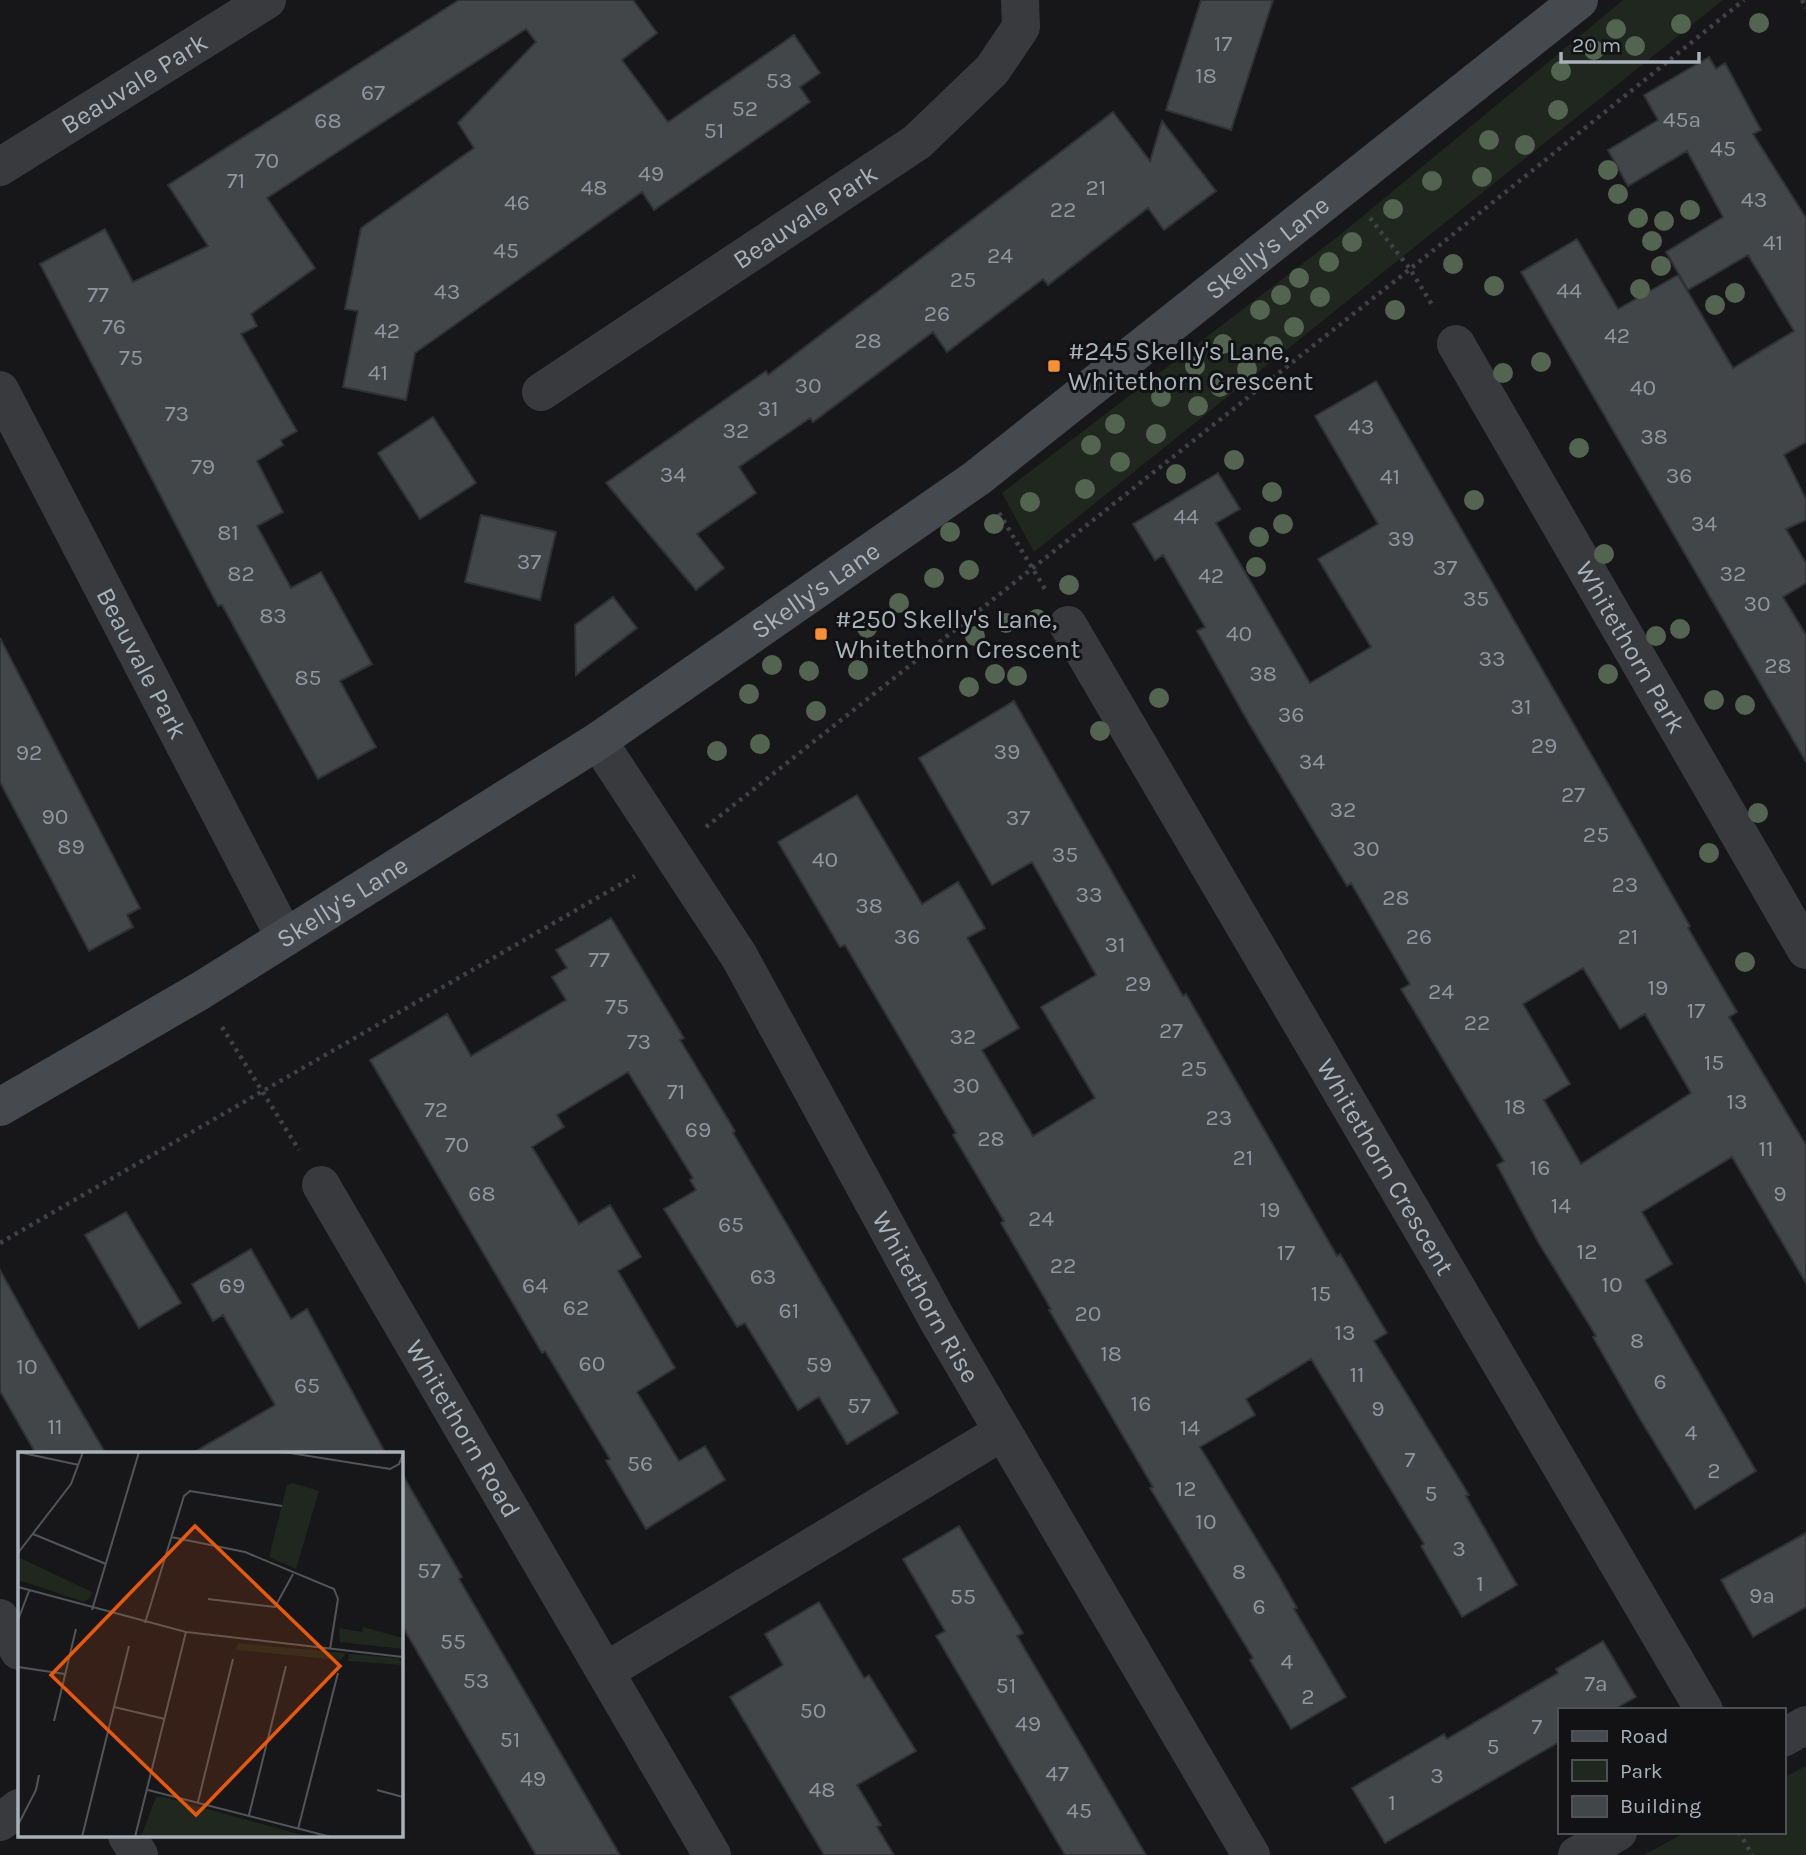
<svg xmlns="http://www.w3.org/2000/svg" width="1806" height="1855" viewBox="0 0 1806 1855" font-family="Karla,sans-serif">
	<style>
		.green { fill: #1f271f }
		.building { fill: #434649; stroke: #313235; stroke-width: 2; fill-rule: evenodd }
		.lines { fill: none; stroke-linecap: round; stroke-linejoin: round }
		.path { stroke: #3e4145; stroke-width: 4.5; stroke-dasharray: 3.5 5; stroke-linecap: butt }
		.street { stroke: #383a3e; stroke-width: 38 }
		.secondary { stroke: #46494e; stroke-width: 38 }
		.tree { fill: #536551 }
		.poi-dot { fill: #f69032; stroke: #121214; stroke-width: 2.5 }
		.labels { text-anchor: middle; stroke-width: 6; stroke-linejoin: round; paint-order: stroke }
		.number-label { font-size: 23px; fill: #90969d }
		.street-label { font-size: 26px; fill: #a9b1b9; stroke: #121214 }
		.poi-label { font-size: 26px; fill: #a9b1b9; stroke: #121214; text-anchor: start }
		.inset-road { fill: none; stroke: #515559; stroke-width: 2 }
		.view { fill: #e8590c; fill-opacity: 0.15; stroke: #e8590c; stroke-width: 3.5 }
		.inset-edge { fill: none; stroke: #a9b1b9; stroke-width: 3.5 }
	</style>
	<rect width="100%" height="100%" fill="#171719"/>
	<path class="green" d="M 1623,0 L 1723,0 L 1034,552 L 1002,493 L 1340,235 Z
		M 1806,1766 L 1806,1855 L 1644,1855 L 1686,1832 L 1783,1832 L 1783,1778 Z"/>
	<path class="building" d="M 459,0 L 633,0 L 657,33 L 622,60 L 668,122 L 794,35 L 820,73 L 800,87 L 810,102 L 654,210 L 642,192 L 415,353 L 406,400 L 343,387 L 358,311 L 345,309 L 361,228 L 474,148 L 458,123 L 536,42 L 526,29 L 267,198 L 315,268 L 251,314 L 257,326 L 241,334 L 297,431 L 281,440 L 283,445 L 257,461 L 283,512 L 257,526 L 291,588 L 321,572 L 372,664 L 340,681 L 376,747 L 318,779 L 222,605 L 218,606 L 40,264 L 105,229 L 133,282 L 208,246 L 168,185 Z
		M 1201,0 L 1273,0 L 1231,130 L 1166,110 Z
		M 1709,57 L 1716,69 L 1725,63 L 1761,130 L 1753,134 L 1806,218 L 1806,442 L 1784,455 L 1806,499 L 1806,520 L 1786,529 L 1806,563 L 1806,583 L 1783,597 L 1806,635 L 1806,762 L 1521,272 L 1577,239 L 1618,309 L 1678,275 L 1733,368 L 1794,331 L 1748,255 L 1688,290 L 1666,252 L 1723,217 L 1687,151 L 1628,186 L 1608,150 L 1658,120 L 1644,95 Z
		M 1113,112 L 1150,161 L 1162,121 L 1216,191 L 1164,230 L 1148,208 L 1048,285 L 1043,279 L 947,352 L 933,332 L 813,422 L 810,418 L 739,467 L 756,493 L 697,534 L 724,568 L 696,590 L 606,483 L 766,371 L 768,375 Z
		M 1376,381 L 1690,926 L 1688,928 L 1737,1012 L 1729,1017 L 1806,1145 L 1806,1283 L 1732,1157 L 1642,1212 L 1672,1264 L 1645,1280 L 1756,1471 L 1695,1509 L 1640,1419 L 1593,1337 L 1596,1336 L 1538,1242 L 1497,1165 L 1504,1161 L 1401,989 L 1410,984 L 1351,883 L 1347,886 L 1247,720 L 1197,631 L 1205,627 L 1163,555 L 1155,560 L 1133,524 L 1218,473 L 1240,509 L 1216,523 L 1310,683 L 1371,647 L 1318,559 L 1378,524 L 1315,416 ZM 1583,968 L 1620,1029 L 1645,1014 L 1691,1093 L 1581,1164 L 1544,1100 L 1570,1084 L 1523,1004 Z
		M 433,417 L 476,483 L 420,519 L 378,453 Z
		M 481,515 L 556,532 L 540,600 L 465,582 Z
		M 613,597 L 637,628 L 576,675 L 575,625 Z
		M 0,638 L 140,908 L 127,915 L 133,927 L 89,951 L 0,782 Z
		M 1014,701 L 1183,996 L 1186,994 L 1337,1256 L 1340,1254 L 1387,1333 L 1374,1341 L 1469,1495 L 1466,1496 L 1517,1585 L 1462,1617 L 1421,1546 L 1424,1544 L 1311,1359 L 1246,1399 L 1255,1415 L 1200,1447 L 1277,1573 L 1297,1608 L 1294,1609 L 1346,1697 L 1291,1729 L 1250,1660 L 1253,1658 L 1150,1488 L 1153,1487 L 1049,1310 L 1051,1309 L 1001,1223 L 1004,1221 L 953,1135 L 956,1133 L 845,945 L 840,947 L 778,842 L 857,795 L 922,904 L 958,882 L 985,928 L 967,938 L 1019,1028 L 982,1050 L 1033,1136 L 1095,1098 L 1041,1007 L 1096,975 L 1032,862 L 992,885 L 919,758 Z
		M 611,918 L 684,1038 L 680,1040 L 735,1131 L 733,1133 L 898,1413 L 847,1444 L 819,1397 L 798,1410 L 745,1323 L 737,1327 L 664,1209 L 696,1190 L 690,1180 L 693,1178 L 628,1072 L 557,1115 L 564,1127 L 532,1147 L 579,1224 L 610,1205 L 641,1257 L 618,1271 L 675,1368 L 637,1392 L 679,1461 L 705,1446 L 725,1480 L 646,1529 L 606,1461 L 610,1459 L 545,1351 L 542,1353 L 370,1060 L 447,1014 L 471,1056 L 566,1000 L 552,977 L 567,968 L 556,950 Z
		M 126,1212 L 181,1303 L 139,1328 L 85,1235 Z
		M 251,1249 L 291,1319 L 307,1309 L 386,1454 L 191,1454 L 275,1405 L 223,1315 L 213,1321 L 192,1284 Z
		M 0,1270 L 35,1333 L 106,1454 L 36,1454 L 0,1391 Z
		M 401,1472 L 462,1577 L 459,1579 L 620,1855 L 536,1855 L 401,1624 Z
		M 959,1526 L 1023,1633 L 1017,1636 L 1146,1855 L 1065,1855 L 936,1636 L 945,1631 L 903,1559 Z
		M 1806,1533 L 1806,1607 L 1753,1637 L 1721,1580 Z
		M 819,1602 L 864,1678 L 869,1675 L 916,1751 L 857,1785 L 881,1825 L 877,1827 L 894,1855 L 824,1855 L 730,1697 L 783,1665 L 765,1634 Z
		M 1603,1641 L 1636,1697 L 1613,1710 L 1559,1710 L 1559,1742 L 1385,1843 L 1352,1788 L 1444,1734 L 1447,1739 L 1558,1673 L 1556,1669 Z"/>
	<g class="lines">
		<path class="path" d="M 1802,0 L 1806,8
			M 1370,218 L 1410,269 L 1434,308
			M 999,513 L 1045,589
			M 706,827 L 1410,269 L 1744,0
			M 222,1027 L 299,1150
			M 0,1243 L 635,876
			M 1739,1832 L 1752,1855"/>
		<g class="street">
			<path id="s1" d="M 0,167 L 267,0"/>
			<path id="s2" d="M 1456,344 L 1806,950"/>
			<path id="s3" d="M 0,390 L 284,936"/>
			<path id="s4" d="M 541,392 L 917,142 L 992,70 L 1021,27 L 1020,0"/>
			<path id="s5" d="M 1068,625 L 1704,1710"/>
			<path id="s6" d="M 598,741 L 739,956 L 937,1319 L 1251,1855"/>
			<path id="s7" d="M 321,1185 L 712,1855"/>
			<path d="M 0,1618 L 19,1651"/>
			<path d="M 606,1671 L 1002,1432"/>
			<path d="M 1783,1738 L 1806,1725"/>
			<path d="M 0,1822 L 19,1808"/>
			<path d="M 127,1836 L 139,1855"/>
			<path d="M 1577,1855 L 1618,1832"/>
		</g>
		<path class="secondary" id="s8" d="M 0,1107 L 200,991 L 598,741 L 977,478 L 1579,0"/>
	</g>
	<g class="tree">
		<circle cx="1759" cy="23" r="10"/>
		<circle cx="1681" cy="24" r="10"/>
		<circle cx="1616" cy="29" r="10"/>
		<circle cx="1635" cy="46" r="10"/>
		<circle cx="1594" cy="50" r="10"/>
		<circle cx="1561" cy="71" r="10"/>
		<circle cx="1558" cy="110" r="10"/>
		<circle cx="1489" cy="140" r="10"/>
		<circle cx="1525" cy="145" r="10"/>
		<circle cx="1608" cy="170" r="10"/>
		<circle cx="1482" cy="177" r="10"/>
		<circle cx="1432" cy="181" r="10"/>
		<circle cx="1618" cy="194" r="10"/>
		<circle cx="1393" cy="209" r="10"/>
		<circle cx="1690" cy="210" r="10"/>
		<circle cx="1638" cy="218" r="10"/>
		<circle cx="1664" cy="221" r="10"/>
		<circle cx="1652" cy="241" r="10"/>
		<circle cx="1352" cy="242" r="10"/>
		<circle cx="1329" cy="262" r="10"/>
		<circle cx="1453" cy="264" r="10"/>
		<circle cx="1661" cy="266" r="10"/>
		<circle cx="1299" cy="278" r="10"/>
		<circle cx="1494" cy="286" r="10"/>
		<circle cx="1640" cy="289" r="10"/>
		<circle cx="1735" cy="293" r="10"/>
		<circle cx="1281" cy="295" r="10"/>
		<circle cx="1320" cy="297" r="10"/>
		<circle cx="1715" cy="305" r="10"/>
		<circle cx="1260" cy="310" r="10"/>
		<circle cx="1395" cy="310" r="10"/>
		<circle cx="1294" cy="327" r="10"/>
		<circle cx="1223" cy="344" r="10"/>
		<circle cx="1273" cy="346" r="10"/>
		<circle cx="1541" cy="362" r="10"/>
		<circle cx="1195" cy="366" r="10"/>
		<circle cx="1247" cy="369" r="10"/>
		<circle cx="1503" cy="373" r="10"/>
		<circle cx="1220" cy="387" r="10"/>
		<circle cx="1161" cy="397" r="10"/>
		<circle cx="1198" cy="406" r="10"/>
		<circle cx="1115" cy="424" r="10"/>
		<circle cx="1156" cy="434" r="10"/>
		<circle cx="1091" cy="445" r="10"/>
		<circle cx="1579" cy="448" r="10"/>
		<circle cx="1234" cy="460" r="10"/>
		<circle cx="1120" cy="462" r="10"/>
		<circle cx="1176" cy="474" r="10"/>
		<circle cx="1085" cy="489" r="10"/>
		<circle cx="1272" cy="492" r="10"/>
		<circle cx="1474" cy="500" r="10"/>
		<circle cx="1030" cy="502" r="10"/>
		<circle cx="994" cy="524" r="10"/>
		<circle cx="1283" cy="524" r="10"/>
		<circle cx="950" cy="532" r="10"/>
		<circle cx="1259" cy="537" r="10"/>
		<circle cx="1604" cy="554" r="10"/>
		<circle cx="1256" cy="567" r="10"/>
		<circle cx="969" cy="570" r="10"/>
		<circle cx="934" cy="578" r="10"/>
		<circle cx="1069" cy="585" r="10"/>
		<circle cx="899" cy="603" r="10"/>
		<circle cx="1037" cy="619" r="10"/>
		<circle cx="1006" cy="623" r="10"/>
		<circle cx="867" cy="628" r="10"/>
		<circle cx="1680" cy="629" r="10"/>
		<circle cx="975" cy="636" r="10"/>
		<circle cx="1656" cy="636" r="10"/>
		<circle cx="772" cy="665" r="10"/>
		<circle cx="858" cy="670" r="10"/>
		<circle cx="809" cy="671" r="10"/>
		<circle cx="995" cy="674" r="10"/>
		<circle cx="1608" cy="674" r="10"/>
		<circle cx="1017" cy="676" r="10"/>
		<circle cx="969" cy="687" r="10"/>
		<circle cx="749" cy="694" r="10"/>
		<circle cx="1159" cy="698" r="10"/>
		<circle cx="1714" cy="700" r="10"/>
		<circle cx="1745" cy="705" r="10"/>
		<circle cx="816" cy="711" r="10"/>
		<circle cx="1100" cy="731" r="10"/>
		<circle cx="760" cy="744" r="10"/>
		<circle cx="717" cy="751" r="10"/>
		<circle cx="1758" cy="813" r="10"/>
		<circle cx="1709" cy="853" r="10"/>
		<circle cx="1745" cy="962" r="10"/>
	</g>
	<g class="poi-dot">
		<rect x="1047" y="359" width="14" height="14" rx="3.5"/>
		<rect x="814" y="627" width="14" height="14" rx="3.5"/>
	</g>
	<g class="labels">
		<g class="number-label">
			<text x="1223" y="51">17</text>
			<text x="1206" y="83">18</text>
			<text x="779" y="88">53</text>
			<text x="373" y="100">67</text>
			<text x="745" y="116">52</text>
			<text x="1682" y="127">45a</text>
			<text x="328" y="128">68</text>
			<text x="714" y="138">51</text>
			<text x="1723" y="156">45</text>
			<text x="267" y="168">70</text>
			<text x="651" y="181">49</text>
			<text x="236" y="188">71</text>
			<text x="594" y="195">48</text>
			<text x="1096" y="195">21</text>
			<text x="1754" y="207">43</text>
			<text x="517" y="210">46</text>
			<text x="1063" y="217">22</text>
			<text x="1773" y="250">41</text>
			<text x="506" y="258">45</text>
			<text x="1000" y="263">24</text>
			<text x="963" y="287">25</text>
			<text x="1569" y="298">44</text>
			<text x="447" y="299">43</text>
			<text x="98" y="302">77</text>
			<text x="937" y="321">26</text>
			<text x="114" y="334">76</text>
			<text x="387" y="338">42</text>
			<text x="1617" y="343">42</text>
			<text x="868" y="348">28</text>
			<text x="131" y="365">75</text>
			<text x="378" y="380">41</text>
			<text x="808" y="393">30</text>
			<text x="1643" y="395">40</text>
			<text x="768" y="416">31</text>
			<text x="177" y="421">73</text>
			<text x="1361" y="434">43</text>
			<text x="736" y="438">32</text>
			<text x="1654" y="444">38</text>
			<text x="203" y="474">79</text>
			<text x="673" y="482">34</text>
			<text x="1679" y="483">36</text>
			<text x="1390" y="484">41</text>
			<text x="1186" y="524">44</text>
			<text x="1704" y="531">34</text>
			<text x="228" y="540">81</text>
			<text x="1401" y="546">39</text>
			<text x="529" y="569">37</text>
			<text x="1445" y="575">37</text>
			<text x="241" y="581">82</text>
			<text x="1733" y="581">32</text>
			<text x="1211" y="583">42</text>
			<text x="1476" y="606">35</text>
			<text x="1757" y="611">30</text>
			<text x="273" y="623">83</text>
			<text x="1239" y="641">40</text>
			<text x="1492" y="666">33</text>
			<text x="1778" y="673">28</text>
			<text x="1263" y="681">38</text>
			<text x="308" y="685">85</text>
			<text x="1521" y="714">31</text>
			<text x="1291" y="722">36</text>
			<text x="1544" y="753">29</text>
			<text x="1007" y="759">39</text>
			<text x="29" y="760">92</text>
			<text x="1312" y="769">34</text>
			<text x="1573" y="802">27</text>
			<text x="1343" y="817">32</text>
			<text x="55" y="824">90</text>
			<text x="1018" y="825">37</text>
			<text x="1596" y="842">25</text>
			<text x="71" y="854">89</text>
			<text x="1366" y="856">30</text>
			<text x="1065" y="862">35</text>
			<text x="825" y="867">40</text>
			<text x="1625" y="892">23</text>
			<text x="1089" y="902">33</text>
			<text x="1396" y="905">28</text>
			<text x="869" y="913">38</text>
			<text x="907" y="944">36</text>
			<text x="1419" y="944">26</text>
			<text x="1628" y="944">21</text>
			<text x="1115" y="952">31</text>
			<text x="599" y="967">77</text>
			<text x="1138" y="991">29</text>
			<text x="1658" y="995">19</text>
			<text x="1441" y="999">24</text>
			<text x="617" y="1014">75</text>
			<text x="1696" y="1018">17</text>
			<text x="1477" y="1030">22</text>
			<text x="1171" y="1038">27</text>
			<text x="963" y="1044">32</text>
			<text x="639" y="1049">73</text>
			<text x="1714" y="1070">15</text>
			<text x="1194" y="1076">25</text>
			<text x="966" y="1093">30</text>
			<text x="676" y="1099">71</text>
			<text x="1737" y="1109">13</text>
			<text x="1515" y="1114">18</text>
			<text x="436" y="1117">72</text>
			<text x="1219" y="1125">23</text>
			<text x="698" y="1137">69</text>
			<text x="991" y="1146">28</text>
			<text x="457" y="1152">70</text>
			<text x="1766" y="1156">11</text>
			<text x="1243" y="1165">21</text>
			<text x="1540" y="1175">16</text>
			<text x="482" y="1201">68</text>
			<text x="1780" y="1201">9</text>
			<text x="1561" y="1213">14</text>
			<text x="1270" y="1217">19</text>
			<text x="1041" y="1226">24</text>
			<text x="731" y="1232">65</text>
			<text x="1587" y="1259">12</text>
			<text x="1286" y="1260">17</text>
			<text x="1063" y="1273">22</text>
			<text x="763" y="1284">63</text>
			<text x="1612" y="1292">10</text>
			<text x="232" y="1293">69</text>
			<text x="535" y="1293">64</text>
			<text x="1321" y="1301">15</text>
			<text x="576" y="1315">62</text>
			<text x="789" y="1318">61</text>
			<text x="1088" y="1321">20</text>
			<text x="1345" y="1340">13</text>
			<text x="1637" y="1348">8</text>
			<text x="1111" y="1361">18</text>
			<text x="592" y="1371">60</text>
			<text x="819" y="1372">59</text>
			<text x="27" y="1374">10</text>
			<text x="1357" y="1382">11</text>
			<text x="1660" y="1389">6</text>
			<text x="307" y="1393">65</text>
			<text x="1141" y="1411">16</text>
			<text x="859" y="1413">57</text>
			<text x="1378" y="1416">9</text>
			<text x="55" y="1434">11</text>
			<text x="1190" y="1435">14</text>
			<text x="1691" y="1440">4</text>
			<text x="1410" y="1467">7</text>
			<text x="640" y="1471">56</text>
			<text x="1714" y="1478">2</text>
			<text x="1186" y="1496">12</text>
			<text x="1431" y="1501">5</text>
			<text x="1206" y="1529">10</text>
			<text x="1459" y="1556">3</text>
			<text x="429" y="1578">57</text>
			<text x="1239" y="1579">8</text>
			<text x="1480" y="1591">1</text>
			<text x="1762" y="1603">9a</text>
			<text x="963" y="1604">55</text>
			<text x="1259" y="1614">6</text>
			<text x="453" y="1649">55</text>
			<text x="1287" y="1669">4</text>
			<text x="476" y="1688">53</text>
			<text x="1596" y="1691">7a</text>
			<text x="1006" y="1693">51</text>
			<text x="1308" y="1704">2</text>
			<text x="813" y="1718">50</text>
			<text x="1028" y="1731">49</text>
			<text x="1537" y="1734">7</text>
			<text x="510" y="1747">51</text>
			<text x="1493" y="1754">5</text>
			<text x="1057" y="1781">47</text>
			<text x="1437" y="1783">3</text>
			<text x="533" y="1786">49</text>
			<text x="822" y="1797">48</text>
			<text x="1392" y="1810">1</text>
			<text x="1079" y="1818">45</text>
		</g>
		<g class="street-label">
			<text dy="9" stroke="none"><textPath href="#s1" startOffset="158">Beauvale Park</textPath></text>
			<text dy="9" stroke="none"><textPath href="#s4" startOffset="317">Beauvale Park</textPath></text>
			<text dy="9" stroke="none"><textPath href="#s8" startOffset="1533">Skelly's Lane</textPath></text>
			<text dy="9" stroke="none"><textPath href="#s8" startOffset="966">Skelly's Lane</textPath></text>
			<text dy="9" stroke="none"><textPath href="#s2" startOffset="350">Whitethorn Park</textPath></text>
			<text dy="9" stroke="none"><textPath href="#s3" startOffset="308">Beauvale Park</textPath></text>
			<text dy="9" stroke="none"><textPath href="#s8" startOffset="399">Skelly's Lane</textPath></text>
			<text dy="9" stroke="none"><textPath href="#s5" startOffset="628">Whitethorn Crescent</textPath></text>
			<text dy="9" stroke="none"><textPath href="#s6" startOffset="646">Whitethorn Rise</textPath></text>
			<text dy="9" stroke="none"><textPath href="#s7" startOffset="282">Whitethorn Road</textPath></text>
		</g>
		<g class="poi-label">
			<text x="1068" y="360">#245 Skelly's Lane,<tspan x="1068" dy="30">Whitethorn Crescent</tspan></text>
			<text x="835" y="628">#250 Skelly's Lane,<tspan x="835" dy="30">Whitethorn Crescent</tspan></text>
		</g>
	</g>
	<g transform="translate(18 1452)">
		<rect width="385" height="385" fill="#171719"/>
		<path d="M 275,31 L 301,39 L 278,117 L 251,105 L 269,33 ZM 2,106 L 74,140 L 72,146 L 66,150 L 0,128 ZM 345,175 L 385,186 L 385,197 L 322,190 L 321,176 L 344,180 ZM 220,191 L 326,201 L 327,203 L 322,208 L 218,198 ZM 331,202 L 380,206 L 385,213 L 330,209 ZM 138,345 L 146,345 L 291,385 L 123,385 Z" fill="#1f271f"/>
		<path class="inset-road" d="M 0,0 L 61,13M 266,0 L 372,17 L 381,12 L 385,2M 15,82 L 88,112M 153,85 L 227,100 L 316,137 L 320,147 L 312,197M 0,101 L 53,32 L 65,0M 0,135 L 168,180 L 385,205M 190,147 L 257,155 L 275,122M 74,158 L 121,0M 0,168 L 11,139M 127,171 L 166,44 L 172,39 L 264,54M 0,215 L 47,222M 96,255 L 147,267M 36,269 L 58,177M 130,338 L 313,385M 359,338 L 385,345M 180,350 L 215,207M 231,363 L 268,214M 0,373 L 18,338 L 21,323M 280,377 L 320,221M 64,385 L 111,194M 117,385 L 168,180"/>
		<path class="view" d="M 177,74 L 322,214 L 178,363 L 33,223 Z"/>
		<rect width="385" height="385" class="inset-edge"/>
	</g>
	<rect x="1558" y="1708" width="228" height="126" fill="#121214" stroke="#4e5256" stroke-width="2"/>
	<rect x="1572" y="1731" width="35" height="10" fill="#46494e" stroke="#4e5256" stroke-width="2"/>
	<text x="1620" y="1743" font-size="21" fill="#a9b1b9">Road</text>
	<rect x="1572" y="1760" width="35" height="21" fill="#1f271f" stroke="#4e5256" stroke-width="2"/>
	<text x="1620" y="1778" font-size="21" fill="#a9b1b9">Park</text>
	<rect x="1572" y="1796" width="35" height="21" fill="#434649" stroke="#4e5256" stroke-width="2"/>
	<text x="1620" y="1813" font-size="21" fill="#a9b1b9">Building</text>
	<path d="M1561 52v10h138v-10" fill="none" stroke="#a9b1b9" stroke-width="3.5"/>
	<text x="1572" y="52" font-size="21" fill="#a9b1b9" stroke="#121214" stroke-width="5" paint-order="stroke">20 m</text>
</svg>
